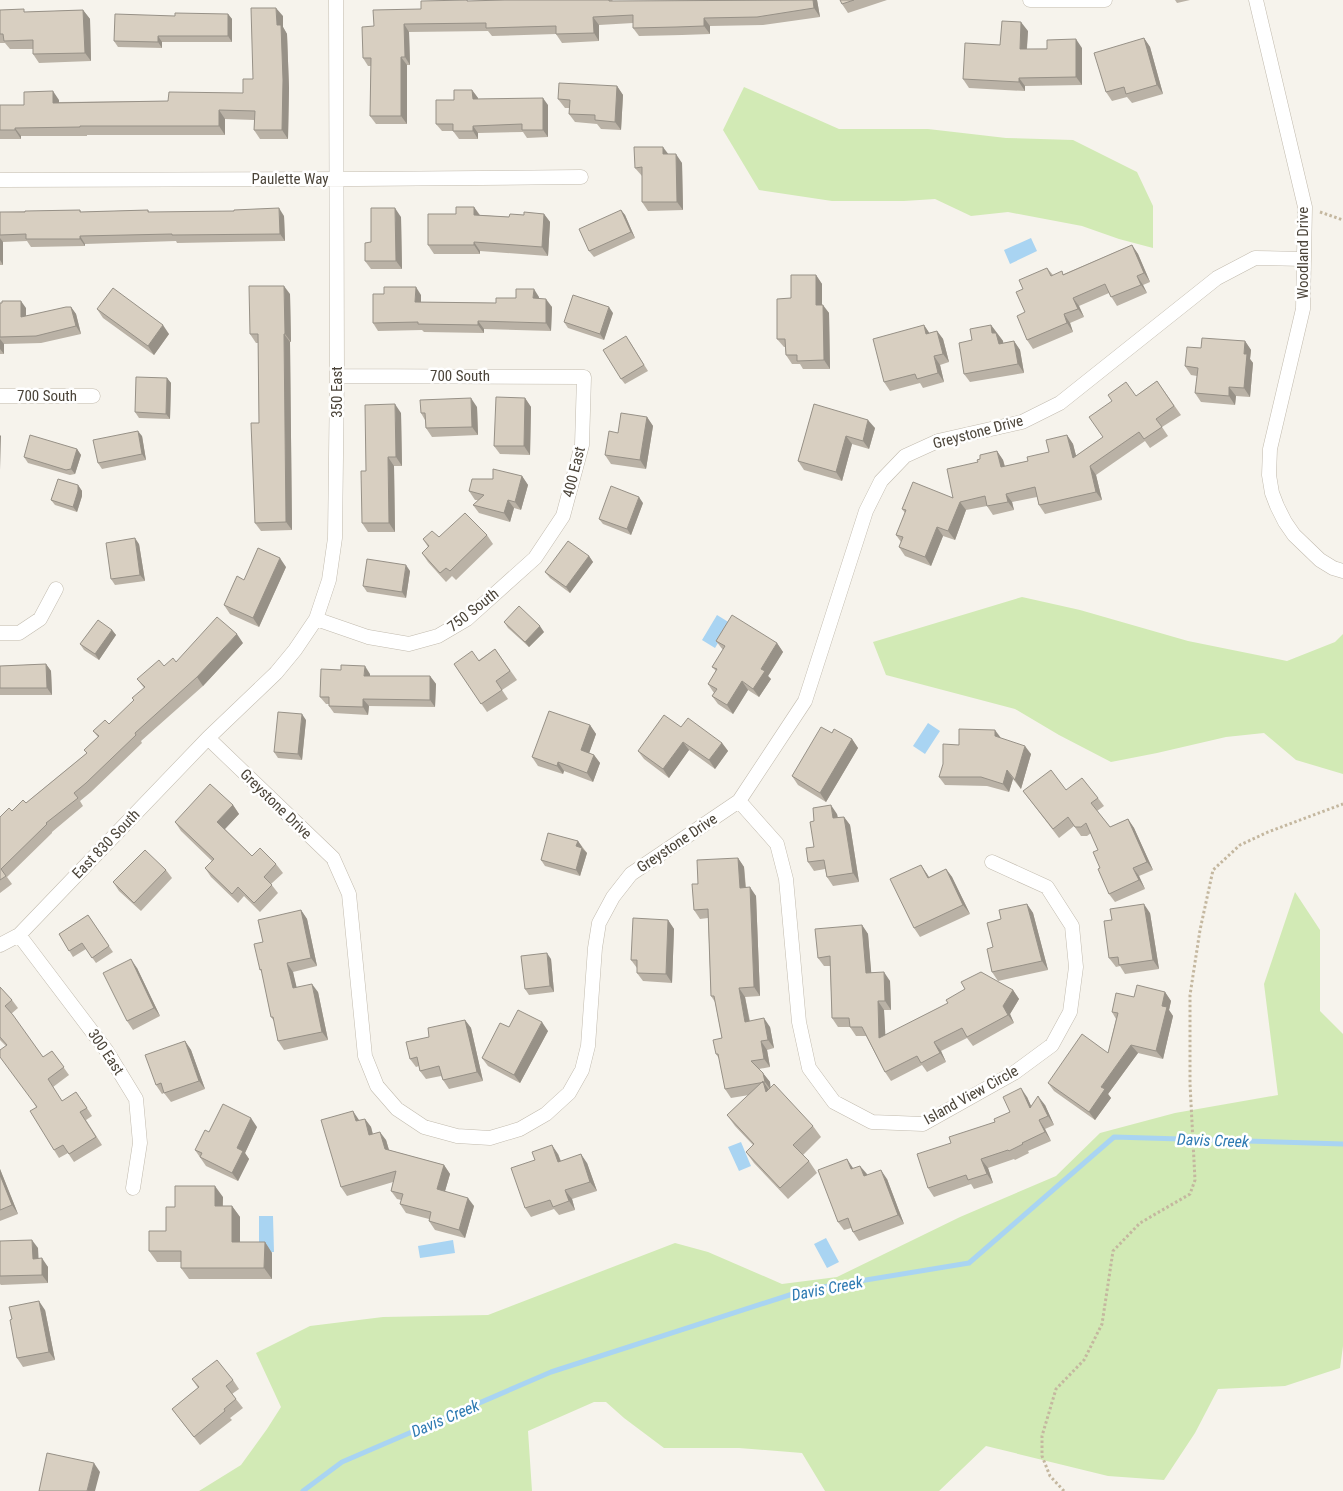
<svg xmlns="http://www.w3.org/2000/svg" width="1343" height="1491" viewBox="0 0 1343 1491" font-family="'Roboto Condensed',sans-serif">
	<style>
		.green { fill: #d2eab5 }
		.water { fill: #a9d4f2 }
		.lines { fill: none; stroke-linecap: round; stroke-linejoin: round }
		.stream { stroke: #a9d4f2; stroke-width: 5 }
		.street-casing { stroke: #c2bbae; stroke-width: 15 }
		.path { stroke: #c4b79f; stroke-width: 3; stroke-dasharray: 2.5 2.5; stroke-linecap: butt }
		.street { stroke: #fff; stroke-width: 14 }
		.wall { fill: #bab2a6 }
		.shaded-wall { fill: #979187 }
		.building { fill: #d8cfc1; stroke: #979187 }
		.labels { text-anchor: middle; stroke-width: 5; stroke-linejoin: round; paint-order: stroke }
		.street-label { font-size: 15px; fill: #4b4439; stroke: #fff }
		.water-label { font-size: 16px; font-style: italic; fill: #2e7ab2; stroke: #fff }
	</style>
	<rect width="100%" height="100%" fill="#f6f3ec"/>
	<path class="green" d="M 744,87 L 839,129 L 928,129 L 1006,138 L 1073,140 L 1137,172 L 1153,206 L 1153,248 L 1119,239 L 1082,226 L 1008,212 L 971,216 L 935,199 L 904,201 L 832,201 L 759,190 L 723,130 Z
		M 1022,597 L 1080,610 L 1188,641 L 1287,661 L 1335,642 L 1343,634 L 1343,774 L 1296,760 L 1264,733 L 1226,737 L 1157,753 L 1111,762 L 1059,735 L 1015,709 L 886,675 L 873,642 Z
		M 1295,892 L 1320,930 L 1320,1011 L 1343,1034 L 1343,1346 L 1340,1368 L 1285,1386 L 1218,1389 L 1195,1433 L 1164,1480 L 1108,1476 L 986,1446 L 939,1491 L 825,1491 L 802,1453 L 739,1448 L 664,1448 L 624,1418 L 606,1402 L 594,1402 L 528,1431 L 532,1491 L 199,1491 L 241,1465 L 267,1429 L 281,1407 L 256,1353 L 310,1326 L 383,1317 L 488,1315 L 675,1243 L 708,1252 L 782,1284 L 837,1277 L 960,1217 L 1056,1176 L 1100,1133 L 1175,1113 L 1278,1095 L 1264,984 Z"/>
	<path class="water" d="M 1031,238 L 1037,251 L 1010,264 L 1004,250 Z
		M 717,615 L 730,623 L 715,648 L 702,640 Z
		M 928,723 L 940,731 L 925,754 L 913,746 Z
		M 741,1142 L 751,1166 L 739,1171 L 728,1147 Z
		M 259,1216 L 273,1216 L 274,1252 L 259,1252 Z
		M 826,1238 L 839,1262 L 827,1268 L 814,1244 Z
		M 453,1240 L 455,1253 L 420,1258 L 418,1246 Z"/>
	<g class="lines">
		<path class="stream" d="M 303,1491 L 342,1462 L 551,1372 L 805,1290 L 969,1263 L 1114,1137 L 1343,1144"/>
		<defs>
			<path id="street" d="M 1030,0 L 1105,0
				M 1256,0 L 1305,207 L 1303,309 L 1270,449 L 1269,475 L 1272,493 L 1277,506 L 1285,522 L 1294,535 L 1320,560 L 1333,568 L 1343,571
				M 0,180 L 358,179 L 581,177
				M 0,396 L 93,396
				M 316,619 L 368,637 L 409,644 L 438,636 L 467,619 L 535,558 L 563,516 L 582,445 L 584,377 L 337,376
				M 0,633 L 19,633 L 40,619 L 56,589
				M 208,738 L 333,858 L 349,894 L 365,1056 L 377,1086 L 397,1109 L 424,1127 L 457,1136 L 490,1138 L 520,1129 L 546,1114 L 569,1093 L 582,1070 L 588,1046 L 595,948 L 599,923 L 613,897 L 631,874 L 739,801 L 805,701 L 866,511 L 881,481 L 905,456 L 938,441 L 1022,422 L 1060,403 L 1217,278 L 1255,258 L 1304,259
				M 739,801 L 777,844 L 786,879 L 799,1022 L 809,1068 L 834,1102 L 872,1122 L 923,1124 L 1014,1073 L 1052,1045 L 1070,1012 L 1076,967 L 1072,926 L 1047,887 L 992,862
				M 19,935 L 106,1050 L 136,1099 L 140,1143 L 133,1188
				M 0,945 L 19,935 L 208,738 L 276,673 L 295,650 L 316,619 L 329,580 L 335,538 L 337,376 L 336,0"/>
		</defs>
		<use href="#street" class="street-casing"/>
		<path class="path" d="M 1320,212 L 1343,220
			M 1064,1491 L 1050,1476 L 1042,1456 L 1042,1436 L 1056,1389 L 1084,1360 L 1102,1324 L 1113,1251 L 1140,1223 L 1190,1194 L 1195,1180 L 1190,1084 L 1190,995 L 1200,930 L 1213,870 L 1240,845 L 1268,832 L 1343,804"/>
		<use href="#street" class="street"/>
	</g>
	<path class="wall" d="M 467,0 L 468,1 L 504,0 L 612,0 L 613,1 L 817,0 L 820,17 L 763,25 L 710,26 L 710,34 L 682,35 L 639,36 L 633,28 L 633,23 L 599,25 L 599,41 L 562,43 L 556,34 L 492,36 L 488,31 L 409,32 L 410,65 L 407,65 L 407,124 L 376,124 L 370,116 L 371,66 L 368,66 L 363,58 L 374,26 L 421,9 Z
		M 840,0 L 887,0 L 848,13 L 842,4 Z
		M 1175,0 L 1190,0 L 1177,3 Z
		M 0,10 L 26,12 L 83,10 L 90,19 L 91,61 L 39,63 L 33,54 L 33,49 L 10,49 L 5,43 L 0,43 Z
		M 228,14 L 232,19 L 232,42 L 162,42 L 162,48 L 118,47 L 114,41 L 175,16 Z
		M 283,16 L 283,27 L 287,34 L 289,88 L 288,139 L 260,139 L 254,130 L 254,120 L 225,119 L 225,135 L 87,135 L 87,136 L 21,136 L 21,139 L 0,139 L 0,105 L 24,105 L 59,100 L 59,102 L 168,101 L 243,93 L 253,79 Z
		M 1028,31 L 1027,49 L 1082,48 L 1082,85 L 1025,86 L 1025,91 L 969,88 L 963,79 L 1000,45 Z
		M 1144,38 L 1150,47 L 1163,94 L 1132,103 L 1127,97 L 1112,101 L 1106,92 Z
		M 617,86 L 623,95 L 621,130 L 601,129 L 597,124 L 575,122 L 569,114 L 569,108 L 565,108 L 558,99 Z
		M 472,90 L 478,98 L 478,99 L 548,105 L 548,137 L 527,138 L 523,132 L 478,133 L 478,139 L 459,139 L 453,131 L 442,131 L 436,124 L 454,100 Z
		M 669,154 L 682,163 L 683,210 L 648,211 L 642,202 L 642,176 L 635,168 Z
		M 474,207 L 480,215 L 509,217 L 524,215 L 544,214 L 550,222 L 548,256 L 480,251 L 480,254 L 434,254 L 428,245 L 456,214 Z
		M 80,210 L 81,212 L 148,210 L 149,212 L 284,216 L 285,241 L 177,243 L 176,241 L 85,244 L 85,246 L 31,247 L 27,241 L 3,242 L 3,265 L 0,265 L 0,212 Z
		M 621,210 L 625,215 L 635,238 L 594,257 L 589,251 Z
		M 401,217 L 402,269 L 371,269 L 365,261 L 371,242 Z
		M 1132,245 L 1138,254 L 1150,282 L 1143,285 L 1147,293 L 1117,306 L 1109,293 L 1079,306 L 1084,317 L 1070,323 L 1073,332 L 1033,349 L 1027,340 L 1025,312 L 1047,268 L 1053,275 L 1064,274 Z
		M 816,275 L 822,284 L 822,305 L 829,313 L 830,369 L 803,369 L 800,364 L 792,364 L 786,355 L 785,347 L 784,347 L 777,339 L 791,298 Z
		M 290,294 L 291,342 L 290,342 L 292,530 L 261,531 L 255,523 L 259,423 L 258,343 L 256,343 L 250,334 Z
		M 421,295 L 421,302 L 496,303 L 516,298 L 539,297 L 539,298 L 552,307 L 551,331 L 484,329 L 484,333 L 424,332 L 422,330 L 378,331 L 373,323 Z
		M 0,303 L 26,308 L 26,316 L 71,307 L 76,314 L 81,334 L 41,343 L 4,344 L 4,354 L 0,354 Z
		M 97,309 L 169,334 L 154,355 L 103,318 Z
		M 613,313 L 604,340 L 568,328 L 564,322 Z
		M 924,325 L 929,333 L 937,331 L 943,339 L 949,362 L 940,365 L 944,382 L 923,388 L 920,383 L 890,391 L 884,382 Z
		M 991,325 L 1003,341 L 1003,343 L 1014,341 L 1020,350 L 1024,373 L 970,382 L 964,374 L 972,340 Z
		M 1245,341 L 1251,350 L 1250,359 L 1253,363 L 1250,397 L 1236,396 L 1235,405 L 1201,402 L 1195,393 L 1197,376 L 1191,375 L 1185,366 L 1201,348 Z
		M 630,342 L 648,371 L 625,384 L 621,379 Z
		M 167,378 L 171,383 L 170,419 L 139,418 L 135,412 Z
		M 1157,381 L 1181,415 L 1162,427 L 1168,436 L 1150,448 L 1145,441 L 1096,475 L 1102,500 L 1045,514 L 1039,505 L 1037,497 L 1012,502 L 1014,510 L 993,515 L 987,506 L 966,510 L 955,540 L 943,536 L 931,566 L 905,556 L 899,547 L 901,542 L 896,535 L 905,513 L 902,509 L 953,498 L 980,459 L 997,451 L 1003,460 L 1005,466 L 1028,461 L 1049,452 L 1067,435 L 1073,444 L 1076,456 L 1103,437 L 1136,396 Z
		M 525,398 L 531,407 L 530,455 L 500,454 L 494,446 Z
		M 814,404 L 875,428 L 869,449 L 852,444 L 842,481 L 804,470 L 798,461 Z
		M 477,407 L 478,435 L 432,437 L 426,428 L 425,420 L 421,413 Z
		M 401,413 L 402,466 L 394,466 L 395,532 L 368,532 L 362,523 L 366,471 Z
		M 647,417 L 653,426 L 646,469 L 611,464 L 605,455 L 618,433 Z
		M 142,436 L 146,460 L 102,469 L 98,463 Z
		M 77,449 L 81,455 L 75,474 L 70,475 L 28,463 L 24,457 Z
		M 522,476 L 528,485 L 521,510 L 514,508 L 510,522 L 479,513 L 473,505 L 478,500 L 475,500 L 469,491 L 493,479 Z
		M 78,485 L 82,491 L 82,496 L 77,512 L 55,505 L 51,500 Z
		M 643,503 L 631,535 L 603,524 L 599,519 Z
		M 487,535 L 493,544 L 456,580 L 452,576 L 446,582 L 428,562 L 422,553 L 428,547 L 423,539 L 439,537 Z
		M 139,544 L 145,581 L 115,585 L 111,579 Z
		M 589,556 L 593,562 L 570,593 L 550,578 L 545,572 Z
		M 286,567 L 259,627 L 230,614 L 224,605 L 244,580 Z
		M 410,571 L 406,598 L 367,592 L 363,586 Z
		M 504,622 L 544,632 L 529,647 L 508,628 Z
		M 112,630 L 116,635 L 99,660 L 84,650 L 80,644 Z
		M 716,641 L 777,643 L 783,652 L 768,676 L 771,679 L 759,697 L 748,690 L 733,714 L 718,704 L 712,696 L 714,693 L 708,684 L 716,671 L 712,667 L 723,650 Z
		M 243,643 L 203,686 L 141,741 L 142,743 L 91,792 L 80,801 L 83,806 L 52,832 L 52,833 L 7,877 L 12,884 L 0,893 L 0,817 L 26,803 L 87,753 L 84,750 L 98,737 L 93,731 L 109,724 L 134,701 L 144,688 L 137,679 L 164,666 Z
		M 495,649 L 517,680 L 502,690 L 508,699 L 487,712 L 454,664 L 479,660 Z
		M 46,664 L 51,671 L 52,695 L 0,695 L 0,666 Z
		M 370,674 L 370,676 L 430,676 L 436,684 L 435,707 L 369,706 L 368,715 L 334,713 L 329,706 L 329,704 L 326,704 L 320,697 Z
		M 306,720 L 302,760 L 278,758 L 274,752 Z
		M 590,725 L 596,734 L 589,753 L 594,755 L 600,763 L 593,782 L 564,771 L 563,774 L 538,766 L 532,757 Z
		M 681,727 L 722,743 L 728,751 L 715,769 L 689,750 L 669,778 L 644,759 L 638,751 Z
		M 832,733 L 852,739 L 858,748 L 826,802 L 798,785 L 792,776 Z
		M 1001,738 L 1031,754 L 1021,789 L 1013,779 L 1009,792 L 987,786 L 945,785 L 939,777 L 959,745 Z
		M 1066,790 L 1098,798 L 1104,806 L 1097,811 L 1110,827 L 1128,819 L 1134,828 L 1153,870 L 1139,876 L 1145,889 L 1115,902 L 1109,894 L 1100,868 L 1098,850 L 1091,833 L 1087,836 L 1081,836 L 1074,826 L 1059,838 L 1023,791 Z
		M 233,805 L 239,814 L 225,829 L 252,856 L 276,864 L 283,873 L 271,884 L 278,893 L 260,912 L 244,896 L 238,903 L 211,877 L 205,868 L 212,861 L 181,831 L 175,822 Z
		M 837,814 L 838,818 L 844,817 L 850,825 L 859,882 L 833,886 L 827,877 L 825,869 L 814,871 L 808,862 L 814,847 L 814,821 Z
		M 578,841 L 587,853 L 580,876 L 545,866 L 541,860 Z
		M 738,858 L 744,867 L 746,887 L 756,896 L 760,996 L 745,997 L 750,1021 L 770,1027 L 774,1048 L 767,1050 L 770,1067 L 759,1069 L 770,1082 L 770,1087 L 813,1126 L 821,1137 L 803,1155 L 809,1161 L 817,1173 L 788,1199 L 754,1163 L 746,1152 L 753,1145 L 735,1126 L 727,1115 L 749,1095 L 731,1098 L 725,1089 L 720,1060 L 716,1054 L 722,1038 L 715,1002 L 711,996 L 708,918 L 700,919 L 694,910 L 698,884 Z
		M 921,865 L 929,877 L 946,869 L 952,877 L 970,914 L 920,937 L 914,928 Z
		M 166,870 L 172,878 L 141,911 L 119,891 L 113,882 Z
		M 1027,904 L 1033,913 L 1048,970 L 998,981 L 992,972 L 993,947 L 1001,919 Z
		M 301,910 L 307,919 L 317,966 L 293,972 L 296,987 L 318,992 L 328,1040 L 284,1050 L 278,1041 L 274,1021 L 271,1017 L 262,972 L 260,970 L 263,942 Z
		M 1150,913 L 1159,969 L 1125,974 L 1120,966 L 1116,967 L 1109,958 Z
		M 88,915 L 113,952 L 96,963 L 86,949 L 73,957 L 59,934 Z
		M 668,920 L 674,929 L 672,983 L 643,981 L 637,973 L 637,968 L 631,960 Z
		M 862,925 L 868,934 L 871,973 L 890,981 L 891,1010 L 884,1010 L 885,1035 L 1013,990 L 1019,999 L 1010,1014 L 1014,1023 L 973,1046 L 967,1038 L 941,1051 L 946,1062 L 927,1072 L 922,1065 L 891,1081 L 885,1072 L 866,1036 L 856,1036 L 850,1027 L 838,1027 L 832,1018 L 830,966 L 824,966 L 818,958 Z
		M 551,959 L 554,992 L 529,995 L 525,989 Z
		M 137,968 L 160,1016 L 133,1030 L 127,1021 Z
		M 0,987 L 12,1000 L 18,1008 L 11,1014 L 43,1057 L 52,1051 L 69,1075 L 53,1087 L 62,1101 L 82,1100 L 92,1116 L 86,1120 L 102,1145 L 74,1162 L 68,1153 L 59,1158 L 54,1150 L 36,1107 L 6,1046 L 0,1040 Z
		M 1165,992 L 1171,1001 L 1169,1010 L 1173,1016 L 1163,1059 L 1138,1053 L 1108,1094 L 1111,1098 L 1095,1120 L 1054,1091 L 1048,1083 L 1108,1053 L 1116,1019 L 1112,1012 Z
		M 465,1020 L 471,1028 L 483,1081 L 449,1089 L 443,1080 L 441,1076 L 426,1079 L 420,1071 L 419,1066 L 416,1067 L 410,1059 L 429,1037 Z
		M 509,1027 L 548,1031 L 520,1083 L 488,1066 L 482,1058 Z
		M 185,1041 L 191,1050 L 205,1089 L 171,1102 L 164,1093 L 162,1094 L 156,1085 Z
		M 1027,1097 L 1031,1106 L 1045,1105 L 1054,1125 L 1045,1129 L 1051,1141 L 1028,1151 L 1029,1153 L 1015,1160 L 1014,1159 L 988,1168 L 993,1183 L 974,1189 L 971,1184 L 934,1197 L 928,1188 L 951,1143 L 995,1122 L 1010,1112 Z
		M 365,1119 L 371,1127 L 373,1134 L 386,1140 L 389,1150 L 444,1165 L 450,1174 L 445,1191 L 474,1206 L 465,1238 L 435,1230 L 429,1221 L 429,1219 L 406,1213 L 400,1204 L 401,1200 L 397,1199 L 391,1191 L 393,1182 L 347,1196 L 341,1187 Z
		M 257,1127 L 245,1153 L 249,1159 L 238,1181 L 206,1166 L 195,1150 L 209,1132 Z
		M 558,1154 L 561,1161 L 587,1163 L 597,1191 L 572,1199 L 575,1210 L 559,1215 L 554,1209 L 531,1217 L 525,1208 Z
		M 0,1169 L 18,1214 L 0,1221 Z
		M 853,1169 L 867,1175 L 887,1179 L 904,1224 L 859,1241 L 853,1232 L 851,1228 L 844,1230 L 838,1222 Z
		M 223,1197 L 223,1206 L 232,1206 L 240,1217 L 240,1242 L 265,1242 L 272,1253 L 272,1279 L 189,1279 L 181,1268 L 181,1262 L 157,1262 L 149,1251 L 166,1231 L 175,1207 Z
		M 0,1241 L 38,1248 L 38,1258 L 48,1267 L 48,1283 L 1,1285 L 0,1284 Z
		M 45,1310 L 55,1360 L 23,1367 L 17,1358 Z
		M 192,1379 L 233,1380 L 239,1389 L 232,1394 L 243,1408 L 230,1418 L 232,1420 L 200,1445 L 172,1409 L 198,1388 Z"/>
	<path class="shaded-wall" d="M 813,0 L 817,0 L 820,17 L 814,8 Z
		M 276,8 L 283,16 L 283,27 L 287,34 L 289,88 L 288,139 L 282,130 Z
		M 83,10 L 90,19 L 91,61 L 85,53 Z
		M 228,14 L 232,19 L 232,42 L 228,36 Z
		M 593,17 L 599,25 L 599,41 L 594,33 Z
		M 704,18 L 710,26 L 710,34 L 704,26 Z
		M 1021,22 L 1028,31 L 1026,58 L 1020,49 Z
		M 404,24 L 409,32 L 410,65 L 405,57 Z
		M 158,36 L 162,42 L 162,48 L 158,42 Z
		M 1144,38 L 1150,47 L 1163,94 L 1157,85 Z
		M 1076,39 L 1082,48 L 1082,85 L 1076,77 Z
		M 401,57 L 407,65 L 407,124 L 401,116 Z
		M 1019,78 L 1025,86 L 1025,91 L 1019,82 Z
		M 617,86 L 623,95 L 621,130 L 615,122 Z
		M 472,90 L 478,98 L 478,107 L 473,99 Z
		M 53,91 L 59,100 L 59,111 L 53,103 Z
		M 543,98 L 548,105 L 548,137 L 543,130 Z
		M 219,110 L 225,119 L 225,135 L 219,126 Z
		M 473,126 L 478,133 L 478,139 L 473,131 Z
		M 15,128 L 21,136 L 21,139 L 15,130 Z
		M 663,147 L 669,155 L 663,154 Z
		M 676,154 L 682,163 L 683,210 L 677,202 Z
		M 474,207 L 480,216 L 474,215 Z
		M 279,208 L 284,216 L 285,241 L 280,234 Z
		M 395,208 L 401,217 L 402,269 L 396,261 Z
		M 621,210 L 625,215 L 635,238 L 631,232 Z
		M 544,214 L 550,222 L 548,256 L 542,247 Z
		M 80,236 L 85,244 L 85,246 L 80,239 Z
		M 0,238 L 3,242 L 3,265 L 0,260 Z
		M 474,242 L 480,251 L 480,254 L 474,245 Z
		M 1132,245 L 1138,254 L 1150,282 L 1144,273 Z
		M 816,275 L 822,284 L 822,313 L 816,305 Z
		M 1137,276 L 1143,285 L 1147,293 L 1141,285 Z
		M 284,286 L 290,294 L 291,342 L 285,334 Z
		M 416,287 L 421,295 L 421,310 L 415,302 Z
		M 534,289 L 539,297 L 539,306 L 533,298 Z
		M 1073,298 L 1079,306 L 1084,317 L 1078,309 Z
		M 546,299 L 552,307 L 551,331 L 546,323 Z
		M 21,301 L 26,308 L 26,324 L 21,317 Z
		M 823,305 L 829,313 L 830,369 L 824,360 Z
		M 71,307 L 76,314 L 81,334 L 76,326 Z
		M 609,307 L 613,313 L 604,340 L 600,334 Z
		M 1064,314 L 1070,323 L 1073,332 L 1067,323 Z
		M 478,321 L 484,329 L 484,333 L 478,325 Z
		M 163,325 L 169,334 L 154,355 L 148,346 Z
		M 924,325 L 930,334 L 926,334 Z
		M 991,325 L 1003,341 L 1005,353 L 992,333 Z
		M 937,331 L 943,339 L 949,362 L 943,354 Z
		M 284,334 L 290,342 L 292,530 L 286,522 Z
		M 0,339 L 4,344 L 4,354 L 0,349 Z
		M 1014,341 L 1020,350 L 1024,373 L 1018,364 Z
		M 1245,341 L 1251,350 L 1250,359 L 1253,363 L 1250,397 L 1244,388 L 1244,354 Z
		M 934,356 L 940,365 L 944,382 L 938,373 Z
		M 167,378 L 171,383 L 170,419 L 166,414 Z
		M 1229,387 L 1236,396 L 1235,405 L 1229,396 Z
		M 471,398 L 477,407 L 478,435 L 472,427 Z
		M 525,398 L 531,407 L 530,455 L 524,446 Z
		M 395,404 L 401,413 L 402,466 L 396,457 Z
		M 647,417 L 653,426 L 646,469 L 640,460 Z
		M 868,420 L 875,428 L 869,449 L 863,441 Z
		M 138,431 L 142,436 L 146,460 L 142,454 Z
		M 0,435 L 1,436 L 0,470 Z
		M 1067,435 L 1073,444 L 1079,467 L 1073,458 Z
		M 846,436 L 852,444 L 842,481 L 836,472 Z
		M 77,449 L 81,455 L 75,474 L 71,469 Z
		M 997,451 L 1003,460 L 1007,476 L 1001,467 Z
		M 388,457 L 394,466 L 395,532 L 389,523 Z
		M 1090,466 L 1096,475 L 1102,500 L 1096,492 Z
		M 522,476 L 528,485 L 521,510 L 515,502 Z
		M 78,485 L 82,491 L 82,496 L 77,512 L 73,507 Z
		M 1006,494 L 1012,502 L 1014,510 L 1008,502 Z
		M 639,497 L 643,503 L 631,535 L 627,529 Z
		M 508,500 L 514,508 L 510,522 L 504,513 Z
		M 960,502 L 966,510 L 955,540 L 948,531 Z
		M 937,527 L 943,536 L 931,566 L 925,557 Z
		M 135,538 L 139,544 L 145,581 L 140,575 Z
		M 589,556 L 593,562 L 570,593 L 566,587 Z
		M 280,558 L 286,567 L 259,627 L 253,618 Z
		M 406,565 L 410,571 L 406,598 L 402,592 Z
		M 540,626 L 544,632 L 529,647 L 525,642 Z
		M 112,630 L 116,635 L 99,660 L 95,654 Z
		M 237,634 L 243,643 L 203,686 L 197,677 Z
		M 777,643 L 783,652 L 768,676 L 771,679 L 759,697 L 753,689 L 761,669 Z
		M 46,664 L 51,671 L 52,695 L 47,688 Z
		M 365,666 L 370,674 L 370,684 L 364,676 Z
		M 430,676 L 436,684 L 435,707 L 430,700 Z
		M 742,681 L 748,690 L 733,714 L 727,705 Z
		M 363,699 L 369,706 L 368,715 L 363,707 Z
		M 302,714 L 306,720 L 302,760 L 298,754 Z
		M 590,725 L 596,734 L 587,759 L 581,750 Z
		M 995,730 L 1001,738 L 995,736 Z
		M 852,739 L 858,748 L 826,802 L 820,793 Z
		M 683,742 L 689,750 L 669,778 L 663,769 Z
		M 722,743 L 728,751 L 715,769 L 709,760 Z
		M 1025,746 L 1031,754 L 1021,789 L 1015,780 Z
		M 594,755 L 600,763 L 593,782 L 587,773 Z
		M 558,762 L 564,771 L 563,774 L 557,766 Z
		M 1007,770 L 1013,779 L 1009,792 L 1003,784 Z
		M 233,805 L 239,814 L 223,831 L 217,822 Z
		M 831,805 L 837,814 L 839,827 L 833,818 Z
		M 844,817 L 850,825 L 859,882 L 853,873 Z
		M 1128,819 L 1134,828 L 1153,870 L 1147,862 Z
		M 578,841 L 582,847 L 580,852 L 576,846 Z
		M 582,848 L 587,853 L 580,876 L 576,870 Z
		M 738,858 L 744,867 L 746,896 L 740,888 Z
		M 921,865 L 927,874 L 934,886 L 928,878 Z
		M 1133,868 L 1139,876 L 1145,889 L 1139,880 Z
		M 946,869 L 952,877 L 970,914 L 963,905 Z
		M 750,887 L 756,896 L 760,996 L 754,987 Z
		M 1027,904 L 1033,913 L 1048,970 L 1042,961 Z
		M 1144,904 L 1150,913 L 1159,969 L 1153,960 Z
		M 301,910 L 307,919 L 317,966 L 311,958 Z
		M 668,920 L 674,929 L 672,983 L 666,974 Z
		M 862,925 L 868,934 L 872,981 L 866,973 Z
		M 547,953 L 551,959 L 554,992 L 550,986 Z
		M 131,959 L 137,968 L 160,1016 L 154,1008 Z
		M 287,963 L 293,972 L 299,997 L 293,988 Z
		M 884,972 L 890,981 L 891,1010 L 885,1001 Z
		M 312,984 L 318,992 L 328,1040 L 322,1032 Z
		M 739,988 L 745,997 L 751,1030 L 745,1022 Z
		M 1013,990 L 1019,999 L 1010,1014 L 1014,1023 L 1008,1015 L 1003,1006 Z
		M 1165,992 L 1171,1001 L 1169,1010 L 1173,1016 L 1163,1059 L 1156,1051 L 1162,1006 Z
		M 878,1001 L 884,1010 L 886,1046 L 879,1038 Z
		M 764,1018 L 770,1027 L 774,1048 L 768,1040 Z
		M 465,1020 L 471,1028 L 483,1081 L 477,1072 Z
		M 542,1022 L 548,1031 L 520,1083 L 514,1075 Z
		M 185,1041 L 191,1050 L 205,1089 L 199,1081 Z
		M 761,1041 L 767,1050 L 770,1067 L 764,1059 Z
		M 934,1042 L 941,1051 L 946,1062 L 940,1053 Z
		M 1131,1045 L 1138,1053 L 1108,1094 L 1111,1098 L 1095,1120 L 1089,1112 L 1101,1087 Z
		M 763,1073 L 770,1082 L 771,1090 L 765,1082 Z
		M 763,1081 L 771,1093 L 766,1092 Z
		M 1021,1088 L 1027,1097 L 1036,1117 L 1030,1108 Z
		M 1038,1096 L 1045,1105 L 1054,1125 L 1048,1116 Z
		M 353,1111 L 359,1120 L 362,1130 L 356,1121 Z
		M 251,1118 L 257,1127 L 245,1153 L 249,1159 L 238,1181 L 232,1173 L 237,1148 Z
		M 365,1119 L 371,1127 L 375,1144 L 369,1135 Z
		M 1039,1120 L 1045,1129 L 1051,1141 L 1045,1132 Z
		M 380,1132 L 386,1140 L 391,1157 L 385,1149 Z
		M 552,1145 L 558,1154 L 564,1171 L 558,1162 Z
		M 581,1154 L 587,1163 L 597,1191 L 590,1182 Z
		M 847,1159 L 853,1168 L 857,1178 L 851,1169 Z
		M 981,1159 L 988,1168 L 993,1183 L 987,1174 Z
		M 444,1165 L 450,1174 L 443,1198 L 437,1189 Z
		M 860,1166 L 867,1174 L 870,1185 L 864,1176 Z
		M 0,1169 L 18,1214 L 12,1205 L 0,1175 Z
		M 881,1170 L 887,1179 L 904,1224 L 898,1215 Z
		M 215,1186 L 223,1197 L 222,1217 L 215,1206 Z
		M 565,1190 L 572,1199 L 575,1210 L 569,1201 Z
		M 468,1198 L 474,1206 L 465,1238 L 459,1230 Z
		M 232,1206 L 240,1217 L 240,1253 L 232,1242 Z
		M 32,1240 L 38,1248 L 39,1267 L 33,1259 Z
		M 265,1242 L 272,1253 L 272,1279 L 264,1268 Z
		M 42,1258 L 48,1267 L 48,1283 L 42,1275 Z
		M 39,1301 L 45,1310 L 55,1360 L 49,1352 Z
		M 94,1463 L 100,1472 L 95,1491 L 87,1491 Z"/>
	<path class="building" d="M 467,0 L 467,1 L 504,0 L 609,0 L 609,1 L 813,0 L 814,8 L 757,17 L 704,18 L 704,26 L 676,27 L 633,28 L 633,15 L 593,17 L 594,33 L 556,34 L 556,26 L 486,28 L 486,23 L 404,24 L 405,57 L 401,57 L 401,116 L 370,116 L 371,58 L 363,58 L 362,27 L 374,26 L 373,10 L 421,9 L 421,1 Z
		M 840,0 L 854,0 L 842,4 Z
		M 251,8 L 276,8 L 277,25 L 281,25 L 283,80 L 282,130 L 254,130 L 255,111 L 219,110 L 219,126 L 80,126 L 80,127 L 15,128 L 15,130 L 0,130 L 0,105 L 24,105 L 24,92 L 53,91 L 53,103 L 168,101 L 169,92 L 243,93 L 243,79 L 253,79 Z
		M 24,9 L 24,12 L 83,10 L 85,53 L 33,54 L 33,40 L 4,41 L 3,34 L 0,34 L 0,10 Z
		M 175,13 L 228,14 L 228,36 L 158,36 L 158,42 L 114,41 L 115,14 L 175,16 Z
		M 1002,21 L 1021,22 L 1020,49 L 1047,49 L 1047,40 L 1076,39 L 1076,77 L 1019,78 L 1019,82 L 963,79 L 965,43 L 1000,45 Z
		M 1144,38 L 1157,85 L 1126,94 L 1124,87 L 1106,92 L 1094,53 Z
		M 559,83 L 617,86 L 615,122 L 595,120 L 595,115 L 569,114 L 570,100 L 558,99 Z
		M 454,90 L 472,90 L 473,99 L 543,98 L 543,130 L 522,130 L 522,124 L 473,126 L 473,131 L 453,131 L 453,124 L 436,124 L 436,100 L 454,100 Z
		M 634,147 L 663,147 L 663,154 L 676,154 L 677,202 L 642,202 L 642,167 L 635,168 Z
		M 456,207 L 474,207 L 474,215 L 509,217 L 510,214 L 524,215 L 524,212 L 544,214 L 542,247 L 474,242 L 474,245 L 428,245 L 428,214 L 456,214 Z
		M 279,208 L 280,234 L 172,235 L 172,234 L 80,236 L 80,239 L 26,239 L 26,234 L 0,235 L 0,212 L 25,212 L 25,211 L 80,210 L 80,212 L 148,210 L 148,212 L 234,211 L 234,210 Z
		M 371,208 L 395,208 L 396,261 L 365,261 L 365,243 L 371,242 Z
		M 621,210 L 631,232 L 589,251 L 579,229 Z
		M 1132,245 L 1144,273 L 1137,276 L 1141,285 L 1111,297 L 1105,284 L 1073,298 L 1078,309 L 1064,314 L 1067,323 L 1027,340 L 1017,316 L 1025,312 L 1016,292 L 1023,289 L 1019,280 L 1047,268 L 1051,276 L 1062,271 L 1063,275 Z
		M 791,275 L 816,275 L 816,305 L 823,305 L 824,360 L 797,361 L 797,355 L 786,355 L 785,339 L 777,339 L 777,299 L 791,298 Z
		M 249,286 L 284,286 L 285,334 L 284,334 L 286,522 L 255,523 L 251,423 L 259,423 L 258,334 L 250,334 Z
		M 384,287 L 416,287 L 415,302 L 496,303 L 496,298 L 516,298 L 516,289 L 534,289 L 533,298 L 546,299 L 546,323 L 478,321 L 478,325 L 418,324 L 418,322 L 373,323 L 373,294 L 384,294 Z
		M 113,288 L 163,325 L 148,346 L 97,309 Z
		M 573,295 L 609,307 L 600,334 L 564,322 Z
		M 2,301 L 21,301 L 21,317 L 66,307 L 71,307 L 76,326 L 36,336 L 0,337 L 0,303 L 2,303 Z
		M 924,325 L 926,334 L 937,331 L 943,354 L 934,356 L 938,373 L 917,379 L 915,374 L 884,382 L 873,339 Z
		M 991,325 L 992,333 L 996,333 L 999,344 L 1014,341 L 1018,364 L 964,374 L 959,343 L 972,340 L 970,329 Z
		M 626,336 L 644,365 L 621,379 L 603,350 Z
		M 1202,338 L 1245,341 L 1244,354 L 1247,354 L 1244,388 L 1229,387 L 1229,396 L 1195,393 L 1198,368 L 1185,366 L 1187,347 L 1201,348 Z
		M 136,377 L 167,378 L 166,414 L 135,412 Z
		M 1157,381 L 1174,406 L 1156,419 L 1162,427 L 1144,439 L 1139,432 L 1090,466 L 1096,492 L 1039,505 L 1035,487 L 1006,494 L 1008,502 L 987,506 L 985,496 L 960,502 L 948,531 L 937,527 L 925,557 L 899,547 L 903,537 L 896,535 L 906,510 L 902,509 L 913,482 L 953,498 L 947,469 L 978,462 L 977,460 L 980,459 L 980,455 L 997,451 L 1001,467 L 1028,461 L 1027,457 L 1049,452 L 1046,440 L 1067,435 L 1073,458 L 1103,437 L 1089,417 L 1112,401 L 1108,395 L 1126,382 L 1136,396 Z
		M 496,397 L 525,398 L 524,446 L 494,446 Z
		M 471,398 L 472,427 L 426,428 L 425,413 L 421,413 L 420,400 Z
		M 395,404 L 396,457 L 388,457 L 389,523 L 362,523 L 361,471 L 366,471 L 365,405 Z
		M 814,404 L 868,420 L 863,441 L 846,436 L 836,472 L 798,461 Z
		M 621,413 L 647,417 L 640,460 L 605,455 L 609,431 L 618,433 Z
		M 138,431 L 142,454 L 98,463 L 93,440 Z
		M 30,435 L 77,449 L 71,469 L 66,470 L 24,457 Z
		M 493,469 L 522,476 L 515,502 L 508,500 L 504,513 L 473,505 L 484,495 L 469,491 L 472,479 L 493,479 Z
		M 58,479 L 78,485 L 78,491 L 73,507 L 51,500 Z
		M 611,486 L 639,497 L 627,529 L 599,519 Z
		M 465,513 L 487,535 L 450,571 L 446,568 L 440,573 L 422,553 L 429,546 L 423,539 L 432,531 L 439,537 Z
		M 135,538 L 140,575 L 111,579 L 106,543 Z
		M 568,541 L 589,556 L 566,587 L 545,572 Z
		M 258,548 L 280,558 L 253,618 L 224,605 L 237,576 L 244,580 Z
		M 367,559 L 406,565 L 402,592 L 363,586 Z
		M 519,606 L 540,626 L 525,642 L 504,622 Z
		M 732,615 L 777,643 L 761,669 L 765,671 L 753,689 L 742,681 L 727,705 L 712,696 L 717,689 L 708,684 L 717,669 L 712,667 L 725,646 L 716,641 Z
		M 217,617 L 237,634 L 197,677 L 135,733 L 136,735 L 86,783 L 74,793 L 78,798 L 46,823 L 47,824 L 1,869 L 6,876 L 0,880 L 0,817 L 9,808 L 12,811 L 23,800 L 26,803 L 87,753 L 84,750 L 99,736 L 93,731 L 105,720 L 109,724 L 134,700 L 132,698 L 145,687 L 137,679 L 159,660 L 164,666 L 173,658 L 176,662 Z
		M 98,620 L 112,630 L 95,654 L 80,644 Z
		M 495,649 L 510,671 L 496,681 L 502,690 L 481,704 L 454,664 L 472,651 L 479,661 Z
		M 46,664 L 47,688 L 0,688 L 0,666 Z
		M 341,665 L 365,666 L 364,676 L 430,676 L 430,700 L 363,699 L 363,707 L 329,706 L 329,697 L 320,697 L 321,669 L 341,670 Z
		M 549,711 L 590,725 L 581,750 L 594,755 L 587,773 L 558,762 L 557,766 L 532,757 Z
		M 278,712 L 302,714 L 298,754 L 274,752 Z
		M 664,715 L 681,727 L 688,718 L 722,743 L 709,760 L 683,742 L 663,769 L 638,751 Z
		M 821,727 L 832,733 L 834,729 L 852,739 L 820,793 L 792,776 Z
		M 959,729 L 995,730 L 995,736 L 1025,746 L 1015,780 L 1007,770 L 1003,784 L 981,777 L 939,777 L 943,764 L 943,744 L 959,745 Z
		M 1051,770 L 1066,790 L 1082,778 L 1098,798 L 1091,803 L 1110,827 L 1128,819 L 1147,862 L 1133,868 L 1139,880 L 1109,894 L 1098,869 L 1100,868 L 1093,852 L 1098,850 L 1086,823 L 1081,827 L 1075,827 L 1068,817 L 1053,829 L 1023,791 Z
		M 210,784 L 233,805 L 217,822 L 252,856 L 260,848 L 276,864 L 264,877 L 272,885 L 254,903 L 238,887 L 232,894 L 205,868 L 214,859 L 175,822 Z
		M 831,805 L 833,818 L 844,817 L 853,873 L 827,877 L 824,860 L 808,862 L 806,848 L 814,847 L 810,822 L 814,821 L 813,808 Z
		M 548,833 L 578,841 L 576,846 L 582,848 L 576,870 L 541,860 Z
		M 145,850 L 166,870 L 134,903 L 113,882 Z
		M 738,858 L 740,888 L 750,887 L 754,987 L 739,988 L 745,1022 L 764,1018 L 768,1040 L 761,1041 L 764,1059 L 751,1061 L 763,1073 L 765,1082 L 725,1089 L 718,1054 L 716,1054 L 713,1040 L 722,1038 L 714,996 L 711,996 L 708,909 L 694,910 L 692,884 L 698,884 L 697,860 Z
		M 921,865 L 928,878 L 946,869 L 963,905 L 914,928 L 890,879 Z
		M 1027,904 L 1042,961 L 992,972 L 987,949 L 993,947 L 987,923 L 1001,919 L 999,910 Z
		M 1144,904 L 1153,960 L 1119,965 L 1118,957 L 1109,958 L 1104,921 L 1112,920 L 1110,909 Z
		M 301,910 L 311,958 L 287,963 L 293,988 L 312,984 L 322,1032 L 278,1041 L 273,1017 L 271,1017 L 261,969 L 260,970 L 254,944 L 263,942 L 258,920 Z
		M 88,915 L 109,946 L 92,958 L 82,943 L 69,951 L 59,934 Z
		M 633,918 L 668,920 L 666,974 L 637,973 L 637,960 L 631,960 Z
		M 862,925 L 866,973 L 884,972 L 885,1001 L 878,1001 L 879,1038 L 948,1003 L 946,1000 L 965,989 L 961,982 L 981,972 L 1013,990 L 1003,1006 L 1008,1015 L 967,1037 L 962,1028 L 934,1042 L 940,1053 L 921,1063 L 917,1056 L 885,1072 L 862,1027 L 850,1027 L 849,1018 L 832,1018 L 830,956 L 818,958 L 815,929 Z
		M 547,953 L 550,986 L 525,989 L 521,956 Z
		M 131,959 L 154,1008 L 127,1021 L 103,973 Z
		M 1137,985 L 1165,992 L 1162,1006 L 1167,1007 L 1156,1051 L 1131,1045 L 1101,1087 L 1105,1089 L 1089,1112 L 1048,1083 L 1082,1034 L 1108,1053 L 1118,1013 L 1112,1012 L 1116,993 L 1134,997 Z
		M 0,987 L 12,1000 L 5,1006 L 13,1015 L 43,1057 L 52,1051 L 64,1067 L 48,1079 L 62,1101 L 76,1092 L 87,1108 L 80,1112 L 96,1137 L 69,1154 L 63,1145 L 54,1150 L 30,1111 L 37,1107 L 0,1057 L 0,1050 L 7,1045 L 0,1037 Z
		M 518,1010 L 542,1022 L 514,1075 L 482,1058 L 500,1023 L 509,1027 Z
		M 465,1020 L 477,1072 L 443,1080 L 439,1066 L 420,1071 L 417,1057 L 410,1059 L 406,1042 L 429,1037 L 428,1028 Z
		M 185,1041 L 199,1081 L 164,1093 L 161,1083 L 156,1085 L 145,1055 Z
		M 763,1081 L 766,1092 L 774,1084 L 813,1126 L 793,1145 L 809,1161 L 780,1188 L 746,1152 L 754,1144 L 727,1115 Z
		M 1021,1088 L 1030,1108 L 1038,1096 L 1048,1116 L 1039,1120 L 1045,1132 L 1022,1143 L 1023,1144 L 1009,1151 L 1008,1150 L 981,1159 L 987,1174 L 968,1180 L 966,1175 L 928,1188 L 917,1154 L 951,1143 L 949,1137 L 995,1122 L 994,1119 L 1010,1112 L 1003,1097 Z
		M 223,1104 L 251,1118 L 237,1148 L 243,1151 L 232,1173 L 200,1157 L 202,1153 L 195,1150 L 205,1130 L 209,1132 Z
		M 353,1111 L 356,1121 L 365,1119 L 369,1135 L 380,1132 L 385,1149 L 444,1165 L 437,1189 L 468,1198 L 459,1230 L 429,1221 L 431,1212 L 400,1204 L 403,1194 L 391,1191 L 396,1171 L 341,1187 L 321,1120 Z
		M 552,1145 L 558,1162 L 581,1154 L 590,1182 L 565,1190 L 569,1201 L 553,1207 L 550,1200 L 525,1208 L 511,1168 L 535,1160 L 532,1152 Z
		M 847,1159 L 851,1169 L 860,1166 L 864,1176 L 881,1170 L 898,1215 L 853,1232 L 848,1218 L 838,1222 L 818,1170 Z
		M 0,1175 L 12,1205 L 0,1210 Z
		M 175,1186 L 215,1186 L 215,1206 L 232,1206 L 232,1242 L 265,1242 L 264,1268 L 181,1268 L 181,1251 L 149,1251 L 149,1231 L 166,1231 L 166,1207 L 175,1207 Z
		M 32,1240 L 33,1259 L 42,1258 L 42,1275 L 0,1276 L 0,1241 Z
		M 39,1301 L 49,1352 L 17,1358 L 10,1320 L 12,1319 L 9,1307 Z
		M 217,1360 L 233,1380 L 226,1386 L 236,1399 L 224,1409 L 225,1411 L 194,1437 L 172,1409 L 199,1387 L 192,1379 Z
		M 47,1453 L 94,1463 L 87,1491 L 39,1491 Z"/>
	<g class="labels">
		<g class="street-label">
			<text x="290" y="184">Paulette Way</text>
			<text transform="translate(1303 253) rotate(-90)" y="5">Woodland Drive</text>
			<text x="460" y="381">700 South</text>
			<text transform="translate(337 392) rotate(-90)" y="5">350 East</text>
			<text x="47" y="401">700 South</text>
			<text transform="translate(978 432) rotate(-15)" y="5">Greystone Drive</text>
			<text transform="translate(574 472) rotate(-76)" y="5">400 East</text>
			<text transform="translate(473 610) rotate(-38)" y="5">750 South</text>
			<text transform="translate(276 804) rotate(44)" y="5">Greystone Drive</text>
			<text transform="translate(677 843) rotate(-34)" y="5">Greystone Drive</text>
			<text transform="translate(106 844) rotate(-46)" y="5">East 830 South</text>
			<text transform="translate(106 1052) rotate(56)" y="5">300 East</text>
			<text transform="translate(971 1095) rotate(-29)" y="5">Island View Circle</text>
		</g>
		<g class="water-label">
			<text transform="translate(1213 1140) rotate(2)" y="6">Davis Creek</text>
			<text transform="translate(827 1288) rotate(-11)" y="6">Davis Creek</text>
			<text transform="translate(445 1418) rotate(-23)" y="6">Davis Creek</text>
		</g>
	</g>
</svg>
